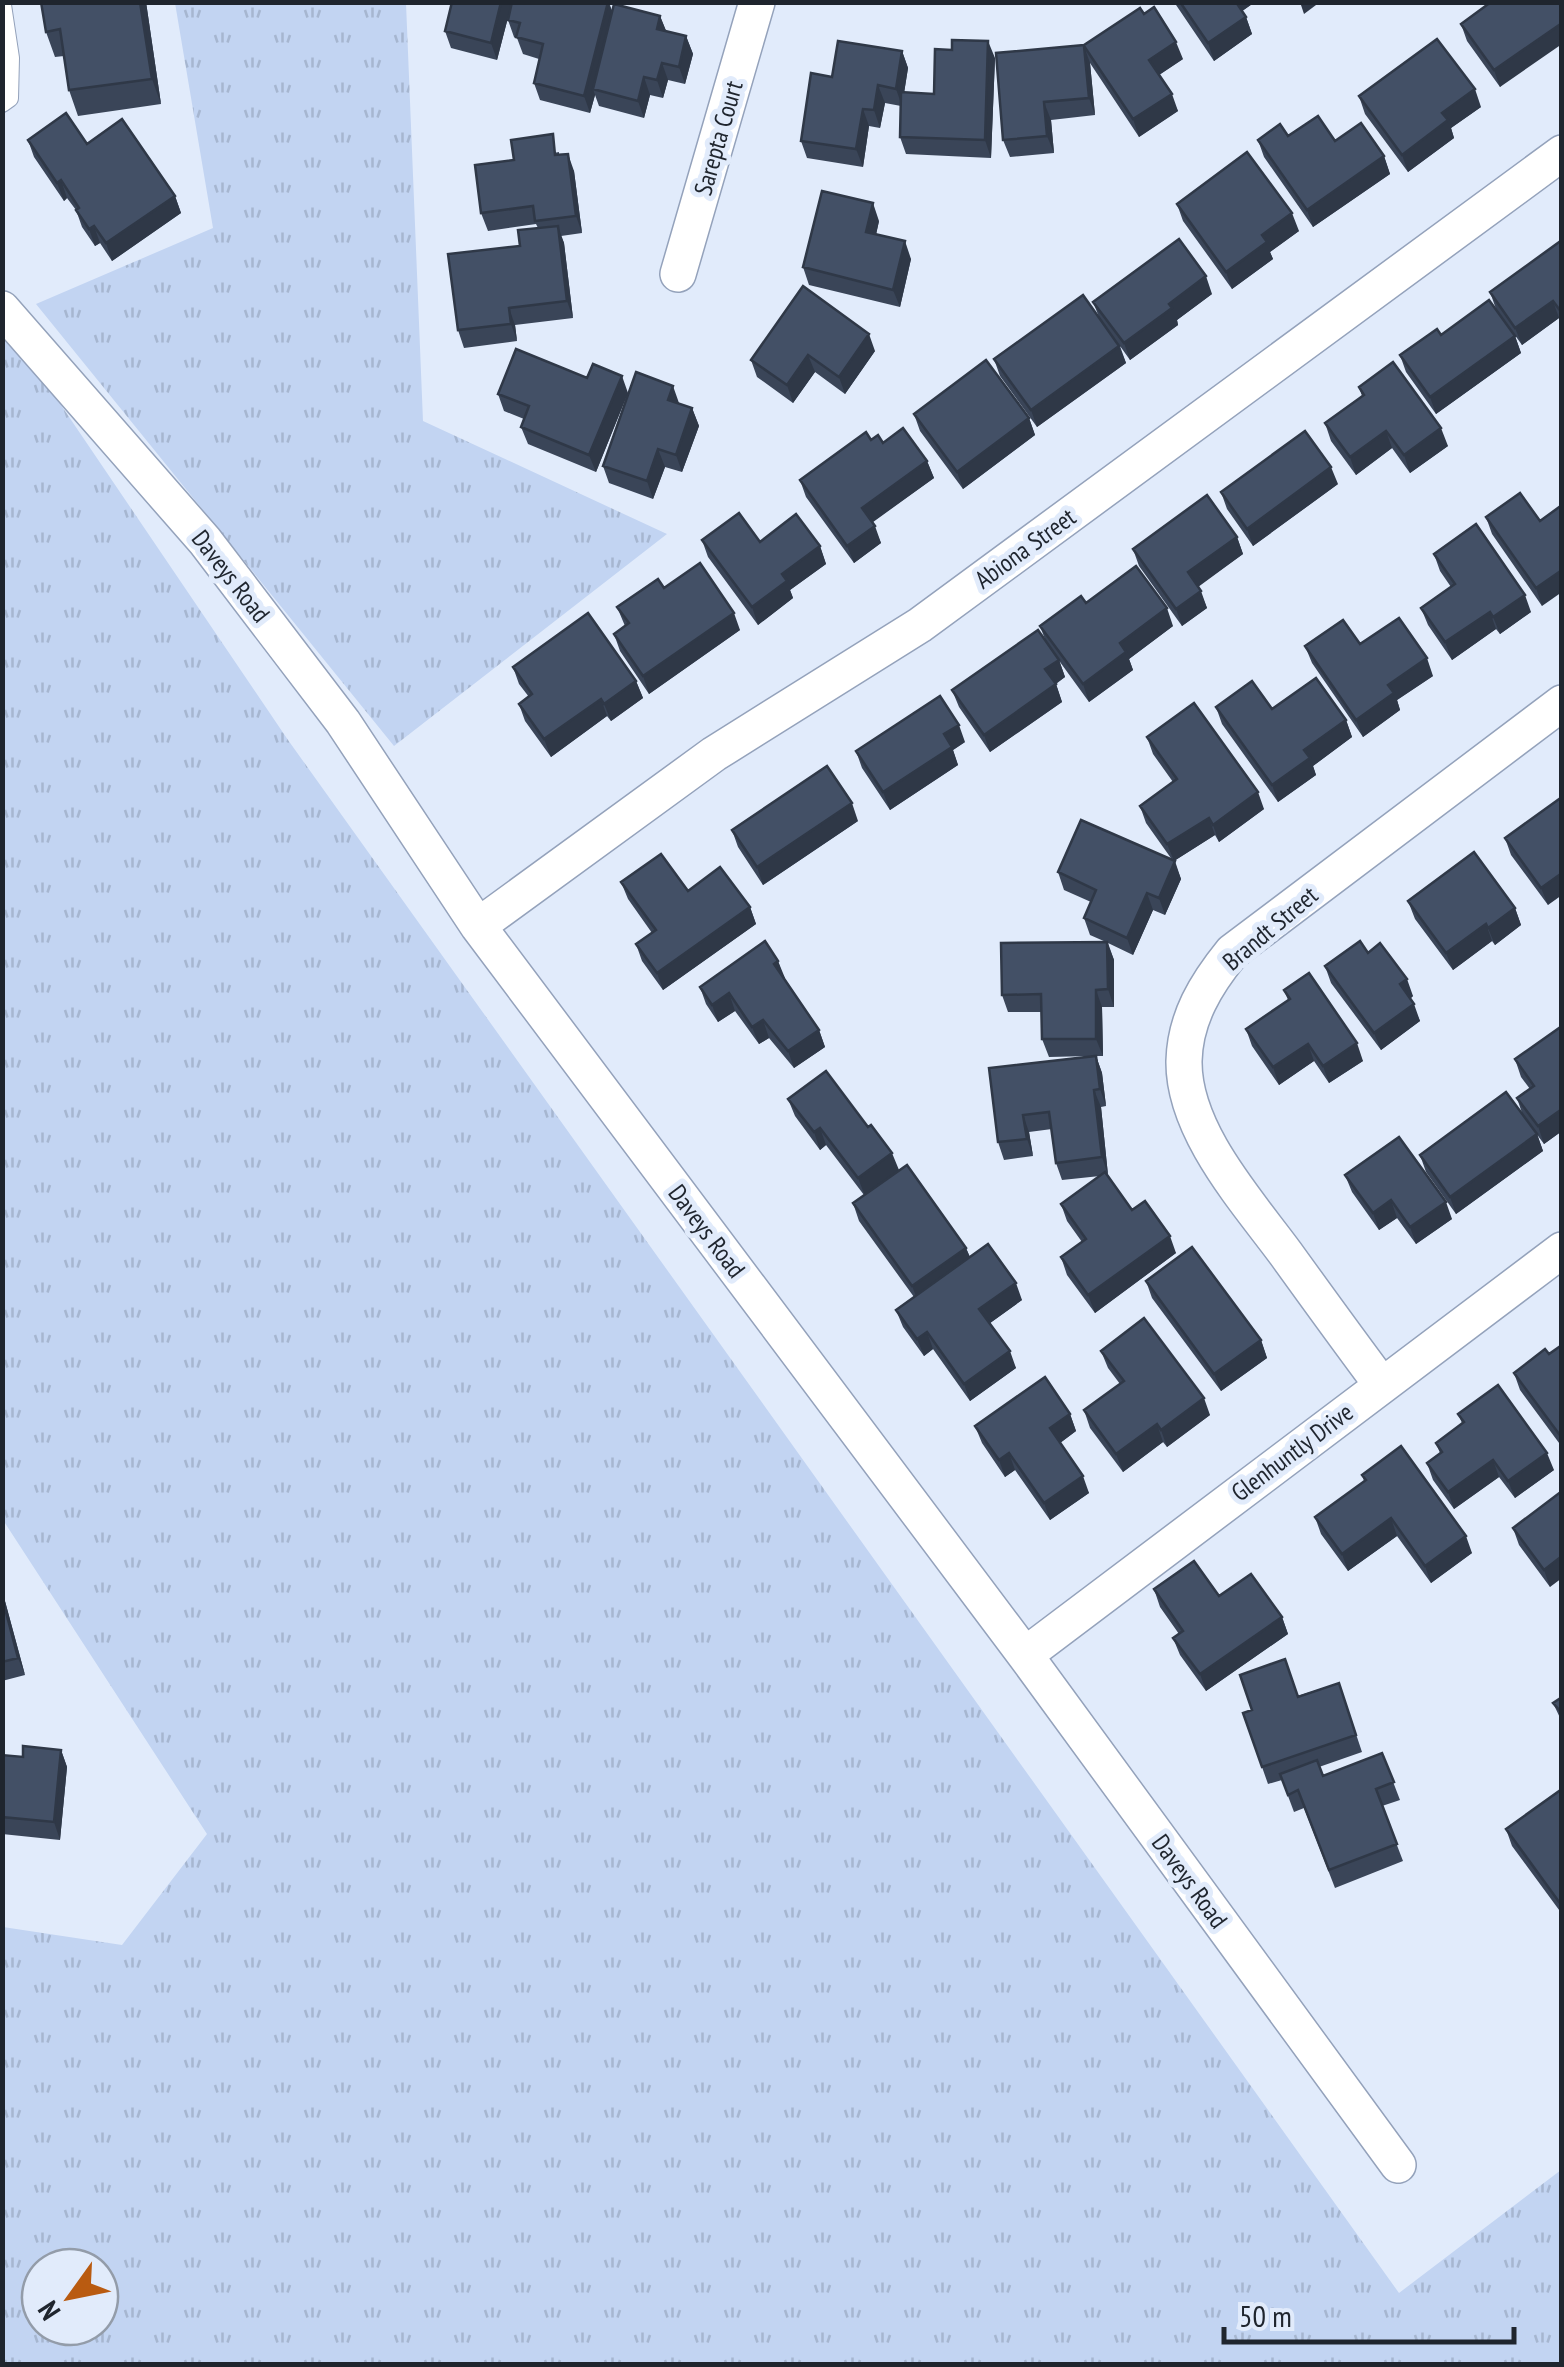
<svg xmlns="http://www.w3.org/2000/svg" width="1564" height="2367" viewBox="0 0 1564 2367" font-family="'PT Sans Narrow',sans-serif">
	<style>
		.grass { fill: url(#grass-tufts); fill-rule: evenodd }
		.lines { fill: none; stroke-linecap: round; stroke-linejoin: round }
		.lane-casing { stroke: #94a2bb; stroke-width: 20 }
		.street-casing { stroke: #94a2bb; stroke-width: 38 }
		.lane { stroke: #fff; stroke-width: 18 }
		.street { stroke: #fff; stroke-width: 35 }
		.wall { fill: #3a4558 }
		.shaded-wall { fill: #2f3847 }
		.building { fill: #435066; stroke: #2f3847; stroke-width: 2.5 }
		.labels { text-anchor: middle; stroke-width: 10; stroke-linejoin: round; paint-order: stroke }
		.street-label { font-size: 25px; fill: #1f252e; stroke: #e1ebfb }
	</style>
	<defs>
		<pattern id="grass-tufts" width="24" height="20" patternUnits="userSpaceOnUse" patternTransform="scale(2.5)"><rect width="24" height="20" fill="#c2d4f2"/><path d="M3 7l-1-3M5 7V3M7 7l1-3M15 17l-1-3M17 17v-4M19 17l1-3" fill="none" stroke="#a6b6d0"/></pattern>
	</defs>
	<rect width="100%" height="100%" fill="#e1ebfb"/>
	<path class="grass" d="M 175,3 L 406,3 L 423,421 L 667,534 L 394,746 L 36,304 L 213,228 Z
		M 2,318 L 288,740 L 1399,2293 L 1561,2170 L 1561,2364 L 3,2364 L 3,1927 L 122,1945 L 207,1834 L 3,1520 ZM 40,2267 L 100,2267 L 100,2327 L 40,2327 Z"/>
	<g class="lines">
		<defs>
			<path id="lane" d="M 2,5 L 10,58 L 9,98 L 2,103"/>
			<path id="street" d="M 678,274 L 757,2
				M 2,309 L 205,541 L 343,722 L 478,926 L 1025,1655 L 1398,2165
				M 478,926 L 714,754 L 920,625 L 1562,153
				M 1381,1384 C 1349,1341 1317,1297 1286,1254 C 1247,1201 1183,1131 1184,1061 C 1185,1018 1206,984 1232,952 L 1562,703
				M 1025,1655 L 1562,1250"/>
		</defs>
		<use href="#lane" class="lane-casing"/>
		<use href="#street" class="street-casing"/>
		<use href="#lane" class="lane"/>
		<use href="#street" class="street"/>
	</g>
	<path class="wall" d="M 146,2 L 161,104 L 78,116 L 69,90 L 64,56 L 55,57 L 46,32 Z
		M 440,2 L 512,2 L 497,60 L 451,48 L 445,31 L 451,5 Z
		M 512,2 L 609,2 L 612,11 L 660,16 L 666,31 L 686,36 L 693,54 L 685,84 L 668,80 L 663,98 L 650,95 L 644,118 L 599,106 L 595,95 L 590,113 L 540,100 L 534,83 L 539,59 L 523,54 L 517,38 L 514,37 L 508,20 Z
		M 1174,2 L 1255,2 L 1242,11 L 1246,17 L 1252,34 L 1214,61 Z
		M 1562,7 L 1500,87 L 1467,41 L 1461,24 Z
		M 1084,45 L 1183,59 L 1159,75 L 1178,111 L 1139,137 L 1090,63 L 1095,115 L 1051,120 L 1054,153 L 1010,157 L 1003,140 Z
		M 952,50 L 995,58 L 991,158 L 906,154 L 900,137 L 901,106 L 885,103 L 880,128 L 869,126 L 863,167 L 807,158 L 801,141 L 832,77 L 902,51 L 908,68 L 904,93 L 934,94 Z
		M 1359,96 L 1481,107 L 1451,128 L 1454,138 L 1408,172 L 1365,114 Z
		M 1288,136 L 1335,141 L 1384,156 L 1390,174 L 1313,227 L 1264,157 L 1258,140 Z
		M 28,140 L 87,144 L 175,196 L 181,213 L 112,261 L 100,243 L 95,246 L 82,227 L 76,210 L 67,198 L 64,201 L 34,157 Z
		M 559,152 L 559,155 L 574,171 L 582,233 L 561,236 L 564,243 L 573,318 L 515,325 L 517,341 L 464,348 L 458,330 L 520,246 L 538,228 L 536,224 L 488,231 L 481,213 L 514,160 Z
		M 1177,204 L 1299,231 L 1270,252 L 1273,259 L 1232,289 L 1183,221 Z
		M 879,221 L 876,234 L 911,259 L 900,307 L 809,285 L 803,267 Z
		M 1562,240 L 1562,321 L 1559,318 L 1522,345 L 1496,309 L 1490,292 Z
		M 1212,294 L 1177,320 L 1178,325 L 1130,360 L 1120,346 L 1126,363 L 1037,427 L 1000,376 L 994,359 L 1099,317 L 1093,302 Z
		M 1441,335 L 1515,336 L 1521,353 L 1436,414 L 1406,372 L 1400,355 Z
		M 875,351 L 845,394 L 815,372 L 793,403 L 757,377 L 751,360 Z
		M 587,378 L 628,393 L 679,404 L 692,408 L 699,426 L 682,472 L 665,467 L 653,499 L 609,483 L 603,466 L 627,395 L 596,472 L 528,444 L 521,427 L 524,419 L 504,411 L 498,394 Z
		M 1359,387 L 1448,446 L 1410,473 L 1392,448 L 1356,475 L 1331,441 L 1325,423 L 1362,396 Z
		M 914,414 L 1029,418 L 1035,435 L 963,489 L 920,431 Z
		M 871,440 L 927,461 L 934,478 L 872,522 L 881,543 L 854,563 L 806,497 L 800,480 Z
		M 1338,484 L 1253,546 L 1227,509 L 1221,492 Z
		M 1486,517 L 1540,521 L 1542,606 L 1492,534 Z
		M 1237,537 L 1243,554 L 1198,586 L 1207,608 L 1182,626 L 1139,566 L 1133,549 Z
		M 702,540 L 820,546 L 826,564 L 790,590 L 793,598 L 758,625 L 708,557 Z
		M 1434,554 L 1531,612 L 1500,634 L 1496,629 L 1452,660 L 1428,625 L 1421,608 L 1451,587 L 1440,571 Z
		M 664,588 L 740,630 L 649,694 L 620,651 L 614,634 L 625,626 L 617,607 Z
		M 1086,603 L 1173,626 L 1129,659 L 1133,670 L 1089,702 L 1052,651 L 1059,660 L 1065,677 L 1056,684 L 1062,702 L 990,752 L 959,707 L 952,690 L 1046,642 L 1040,626 Z
		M 1360,644 L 1433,676 L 1397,700 L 1400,710 L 1363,737 L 1312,663 L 1305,646 Z
		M 513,667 L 636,681 L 643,698 L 611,721 L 607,716 L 551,757 L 525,721 L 519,704 L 529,697 L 519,684 Z
		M 1216,707 L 1272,709 L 1346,720 L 1352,737 L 1313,766 L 1316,775 L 1278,802 L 1222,724 Z
		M 1147,737 L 1264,809 L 1219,842 L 1215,835 L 1174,861 L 1181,879 L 1165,915 L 1153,910 L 1133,955 L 1108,943 L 1114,960 L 1114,1007 L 1102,1007 L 1103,1056 L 1096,1056 L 1102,1073 L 1106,1106 L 1101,1107 L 1108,1175 L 1107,1175 L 1132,1210 L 1176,1253 L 1095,1313 L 1067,1275 L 1061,1257 L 1082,1242 L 1067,1221 L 1061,1204 L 1100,1176 L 1062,1180 L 1056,1163 L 1052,1129 L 1029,1132 L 1033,1156 L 1004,1160 L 998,1142 L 989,1068 L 1090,1056 L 1049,1057 L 1042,1039 L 1042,1012 L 1008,1012 L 1002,995 L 1106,942 L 1090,935 L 1084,918 L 1091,902 L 1064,890 L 1058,872 L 1173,861 L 1146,823 L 1140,806 L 1173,782 L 1153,754 Z
		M 965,742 L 953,750 L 958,765 L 890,810 L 862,768 L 856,751 Z
		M 1562,797 L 1548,905 L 1511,855 L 1505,838 Z
		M 858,821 L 763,885 L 738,847 L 732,830 Z
		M 621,882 L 688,891 L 750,907 L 756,924 L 663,990 L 642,961 L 636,944 L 652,933 L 628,899 Z
		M 1408,901 L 1515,908 L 1521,925 L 1495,945 L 1492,941 L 1453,970 L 1415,919 Z
		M 1368,953 L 1413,996 L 1410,999 L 1420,1021 L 1381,1050 L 1331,983 L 1325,966 Z
		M 778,961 L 784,979 L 819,1030 L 825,1047 L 794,1068 L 769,1038 L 759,1044 L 735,1011 L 718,1022 L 706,1004 L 700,987 Z
		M 1284,990 L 1363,1061 L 1329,1083 L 1314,1061 L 1279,1085 L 1252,1046 L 1246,1029 L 1288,1000 Z
		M 1562,1026 L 1562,1131 L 1544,1144 L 1523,1116 L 1517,1098 L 1530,1089 L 1521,1077 L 1515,1059 Z
		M 788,1099 L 899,1170 L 877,1186 L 966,1248 L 970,1257 L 1022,1300 L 990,1323 L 1016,1368 L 970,1401 L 933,1349 L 924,1356 L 903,1327 L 896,1310 L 914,1297 L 859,1221 L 853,1203 L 864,1195 L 826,1145 L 820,1150 L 795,1116 Z
		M 1537,1134 L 1543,1151 L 1456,1214 L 1426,1172 L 1420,1155 Z
		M 1345,1175 L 1452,1219 L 1416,1244 L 1397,1218 L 1379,1230 L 1352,1192 Z
		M 1146,1281 L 1261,1340 L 1267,1358 L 1221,1391 L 1152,1298 Z
		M 1562,1345 L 1562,1447 L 1520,1390 L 1514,1373 L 1549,1354 Z
		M 1101,1351 L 1210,1415 L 1167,1447 L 1163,1442 L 1123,1472 L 1090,1428 L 1084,1410 L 1120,1384 L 1108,1368 Z
		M 1070,1414 L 1076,1431 L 1060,1443 L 1089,1493 L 1050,1520 L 1015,1470 L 1005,1477 L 982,1443 L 975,1426 Z
		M 1458,1414 L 1554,1470 L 1515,1498 L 1499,1477 L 1454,1509 L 1433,1480 L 1427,1463 L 1440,1453 L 1436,1443 L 1462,1423 Z
		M 1362,1475 L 1472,1553 L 1431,1583 L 1397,1536 L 1348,1571 L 1321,1534 L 1315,1517 L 1364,1481 Z
		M 1562,1491 L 1550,1587 L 1519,1545 L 1513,1528 Z
		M 1154,1589 L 1219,1596 L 1282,1617 L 1288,1634 L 1206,1691 L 1180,1655 L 1173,1638 L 1179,1634 L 1160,1607 Z
		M 2,1590 L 25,1675 L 2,1681 Z
		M 1339,1683 L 1362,1752 L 1319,1767 L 1323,1776 L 1382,1753 L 1400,1800 L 1382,1806 L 1403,1861 L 1335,1888 L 1304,1808 L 1294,1812 L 1282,1780 L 1268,1784 L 1243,1713 Z
		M 1562,1697 L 1562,1722 L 1553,1703 Z
		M 61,1750 L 67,1767 L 60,1840 L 2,1834 L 2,1755 L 23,1757 Z
		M 1562,1789 L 1562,1914 L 1512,1846 L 1506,1829 Z"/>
	<path class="shaded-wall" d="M 140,2 L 146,2 L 161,104 L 152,79 Z
		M 501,2 L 512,2 L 497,60 L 491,43 Z
		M 608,2 L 615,18 L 593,89 L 595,95 L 590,113 L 584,96 Z
		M 1234,2 L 1255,2 L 1238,14 Z
		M 1300,2 L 1320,2 L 1304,14 Z
		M 660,16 L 667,33 L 657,29 Z
		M 1246,17 L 1252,34 L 1214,61 L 1208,43 Z
		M 1562,23 L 1562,44 L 1500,87 L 1494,70 Z
		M 686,36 L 693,54 L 685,84 L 679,67 Z
		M 988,41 L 995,58 L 991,158 L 985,140 Z
		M 1176,42 L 1183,59 L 1156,77 L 1149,60 Z
		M 1084,46 L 1090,63 L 1095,115 L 1089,98 Z
		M 902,51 L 908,68 L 902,106 L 896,89 Z
		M 662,63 L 668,80 L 663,98 L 657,80 Z
		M 644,77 L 650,95 L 644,118 L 638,101 Z
		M 878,85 L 885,103 L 880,128 L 874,110 Z
		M 1475,89 L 1481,107 L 1451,128 L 1454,138 L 1408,172 L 1402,155 L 1442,113 Z
		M 1172,94 L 1178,111 L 1139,137 L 1133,119 Z
		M 1044,102 L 1051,120 L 1054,153 L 1047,136 Z
		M 863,109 L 869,126 L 863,167 L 856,149 Z
		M 568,154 L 574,171 L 582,233 L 576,216 Z
		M 1384,156 L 1390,174 L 1313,227 L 1307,210 Z
		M 61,180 L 67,198 L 64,201 L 57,183 Z
		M 175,196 L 181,213 L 112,261 L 106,243 Z
		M 873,203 L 879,221 L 873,249 L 866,232 Z
		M 1292,213 L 1299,231 L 1270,252 L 1273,259 L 1232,289 L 1226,272 L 1262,235 Z
		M 94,226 L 100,243 L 95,246 L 89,229 Z
		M 558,226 L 564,243 L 573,318 L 567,301 Z
		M 905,241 L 911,259 L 900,307 L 893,290 Z
		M 1206,276 L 1212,294 L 1177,320 L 1178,325 L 1130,360 L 1124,343 L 1169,304 Z
		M 1553,301 L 1559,318 L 1522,345 L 1515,328 Z
		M 509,308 L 515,325 L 517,341 L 511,324 Z
		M 869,334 L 875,351 L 845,394 L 839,377 Z
		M 1515,336 L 1521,353 L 1436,414 L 1430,397 Z
		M 1119,346 L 1126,363 L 1037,427 L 1031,410 Z
		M 808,355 L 815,372 L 793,403 L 787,385 Z
		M 622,376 L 628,393 L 596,472 L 589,455 Z
		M 673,386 L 679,403 L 675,417 L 668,400 Z
		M 692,408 L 699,426 L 682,472 L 676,455 Z
		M 1029,418 L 1035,435 L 963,489 L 957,472 Z
		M 1441,428 L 1448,446 L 1410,473 L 1404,455 Z
		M 1386,431 L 1392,448 L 1356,475 L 1350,457 Z
		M 658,449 L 665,467 L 653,499 L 647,481 Z
		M 927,461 L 934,478 L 869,525 L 862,508 Z
		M 1331,467 L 1338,484 L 1253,546 L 1247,529 Z
		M 875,526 L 881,543 L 854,563 L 847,546 Z
		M 1237,537 L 1243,554 L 1194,590 L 1188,572 Z
		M 820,546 L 826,564 L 790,590 L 793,598 L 758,625 L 752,607 L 782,574 Z
		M 1562,570 L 1562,592 L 1542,606 L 1536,588 Z
		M 1201,591 L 1207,608 L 1182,626 L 1176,609 Z
		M 1525,595 L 1531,612 L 1500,634 L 1493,617 Z
		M 1167,608 L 1173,626 L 1129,659 L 1133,670 L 1089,702 L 1083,684 L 1120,643 Z
		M 1490,612 L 1496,629 L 1452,660 L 1445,642 Z
		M 734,613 L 740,630 L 649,694 L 643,676 Z
		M 1427,658 L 1433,676 L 1397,700 L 1400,710 L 1363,737 L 1356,720 L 1388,685 Z
		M 1059,660 L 1065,677 L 1052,686 L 1045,669 Z
		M 636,681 L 643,698 L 611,721 L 604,704 Z
		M 1056,684 L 1062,702 L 990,752 L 984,735 Z
		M 601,699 L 607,716 L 551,757 L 544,739 Z
		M 1346,720 L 1352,737 L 1313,766 L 1316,775 L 1278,802 L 1272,785 L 1304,750 Z
		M 959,725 L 965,742 L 953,750 L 958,765 L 890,810 L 883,792 L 944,734 Z
		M 1258,792 L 1264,809 L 1219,842 L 1213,825 Z
		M 852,803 L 858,821 L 763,885 L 757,867 Z
		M 1209,818 L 1215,835 L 1174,861 L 1167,844 Z
		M 1175,861 L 1181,879 L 1165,915 L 1159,898 Z
		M 1562,873 L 1562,895 L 1548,905 L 1541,888 Z
		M 1147,893 L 1153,910 L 1133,955 L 1127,938 Z
		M 750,907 L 756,924 L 663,990 L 657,973 Z
		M 1515,908 L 1521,925 L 1495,945 L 1488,928 Z
		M 1486,924 L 1492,941 L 1453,970 L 1446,953 Z
		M 1107,942 L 1114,960 L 1114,1007 L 1108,989 Z
		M 778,961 L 785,978 L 780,982 L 774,964 Z
		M 1407,979 L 1413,996 L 1406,1002 L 1400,984 Z
		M 1096,990 L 1102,1007 L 1103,1056 L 1096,1039 Z
		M 729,993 L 735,1011 L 718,1022 L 712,1005 Z
		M 1414,1004 L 1420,1021 L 1381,1050 L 1374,1033 Z
		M 763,1020 L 769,1038 L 759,1044 L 752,1027 Z
		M 819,1030 L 825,1047 L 794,1068 L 788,1051 Z
		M 1357,1043 L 1363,1061 L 1329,1083 L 1323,1066 Z
		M 1308,1044 L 1314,1061 L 1279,1085 L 1273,1067 Z
		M 1096,1056 L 1102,1073 L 1106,1106 L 1100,1089 Z
		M 1094,1090 L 1101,1107 L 1108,1175 L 1102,1157 Z
		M 1562,1109 L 1562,1131 L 1544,1144 L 1538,1126 Z
		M 1023,1115 L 1029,1132 L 1033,1156 L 1027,1139 Z
		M 820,1128 L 826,1145 L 820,1150 L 814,1132 Z
		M 1537,1134 L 1543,1151 L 1456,1214 L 1450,1197 Z
		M 892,1153 L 899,1170 L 865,1196 L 858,1178 Z
		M 1391,1200 L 1397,1218 L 1379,1230 L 1373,1213 Z
		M 1446,1202 L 1452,1219 L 1416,1244 L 1410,1227 Z
		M 1170,1236 L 1176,1253 L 1095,1313 L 1088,1295 Z
		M 966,1248 L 973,1265 L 919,1304 L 912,1286 Z
		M 1016,1283 L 1022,1300 L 986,1326 L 979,1309 Z
		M 927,1332 L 933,1349 L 924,1356 L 917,1339 Z
		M 1261,1340 L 1267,1358 L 1221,1391 L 1214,1374 Z
		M 1010,1351 L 1016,1368 L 970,1401 L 964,1384 Z
		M 1204,1398 L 1210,1415 L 1167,1447 L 1161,1430 Z
		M 1070,1414 L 1076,1431 L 1056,1446 L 1050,1428 Z
		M 1157,1424 L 1163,1442 L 1123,1472 L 1116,1454 Z
		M 1009,1453 L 1015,1470 L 1005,1477 L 999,1460 Z
		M 1547,1453 L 1554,1470 L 1515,1498 L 1508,1481 Z
		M 1493,1460 L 1499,1477 L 1454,1509 L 1448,1492 Z
		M 1083,1476 L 1089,1493 L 1050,1520 L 1044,1503 Z
		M 1391,1518 L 1397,1536 L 1348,1571 L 1342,1554 Z
		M 1466,1536 L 1472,1553 L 1431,1583 L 1425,1566 Z
		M 1562,1556 L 1562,1578 L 1550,1587 L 1544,1570 Z
		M 2,1590 L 25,1675 L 18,1658 L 2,1597 Z
		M 1282,1617 L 1288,1634 L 1206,1691 L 1200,1674 Z
		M 61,1750 L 67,1767 L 60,1840 L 54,1822 Z"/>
	<path class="building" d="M 41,2 L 140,2 L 152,79 L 69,90 L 60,29 L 46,32 Z
		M 452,2 L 501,2 L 491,43 L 445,31 Z
		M 512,2 L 608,2 L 584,96 L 534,83 L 543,44 L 516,37 L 520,23 L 508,20 Z
		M 1180,2 L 1236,2 L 1246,17 L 1208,43 Z
		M 1491,2 L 1558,2 L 1562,7 L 1562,23 L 1494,70 L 1461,24 Z
		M 614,4 L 660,16 L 657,29 L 686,36 L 679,67 L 662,63 L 657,80 L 644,77 L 638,101 L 593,89 Z
		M 1154,7 L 1176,42 L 1149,60 L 1172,94 L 1133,119 L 1084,46 L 1089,98 L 1044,102 L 1047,136 L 1003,140 L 996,53 L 1084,45 L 1140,8 L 1144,14 Z
		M 1437,39 L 1475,89 L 1442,113 L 1448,120 L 1402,155 L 1359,96 Z
		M 952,40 L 988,41 L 985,140 L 900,137 L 901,92 L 934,94 L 935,49 L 952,50 Z
		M 838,41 L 902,51 L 896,89 L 878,85 L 874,110 L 863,109 L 856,149 L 801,141 L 811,73 L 832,77 Z
		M 66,113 L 87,144 L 122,119 L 175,196 L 106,243 L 94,226 L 89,229 L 76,210 L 79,208 L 61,180 L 57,183 L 28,140 Z
		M 1318,116 L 1335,141 L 1361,123 L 1384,156 L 1307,210 L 1258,140 L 1280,124 L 1288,136 Z
		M 553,134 L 555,155 L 568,154 L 576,216 L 535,221 L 533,206 L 481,213 L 475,165 L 514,160 L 511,140 Z
		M 1247,152 L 1292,213 L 1262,235 L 1267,242 L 1226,272 L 1177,204 Z
		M 822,191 L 873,203 L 866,232 L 905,241 L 893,290 L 803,267 Z
		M 558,226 L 567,301 L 509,308 L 511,324 L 458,330 L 448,254 L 520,246 L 518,230 Z
		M 1179,239 L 1206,276 L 1169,304 L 1172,308 L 1124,343 L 1093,302 Z
		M 1562,240 L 1562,313 L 1553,301 L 1515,328 L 1490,292 Z
		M 803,286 L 869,334 L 839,377 L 808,355 L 787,385 L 751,360 Z
		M 1083,295 L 1119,346 L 1031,410 L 994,359 Z
		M 1489,300 L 1515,336 L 1430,397 L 1400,355 L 1437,329 L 1441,335 Z
		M 516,349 L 587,378 L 593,364 L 622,376 L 589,455 L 521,427 L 529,406 L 498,394 Z
		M 986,360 L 1029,418 L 957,472 L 914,414 Z
		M 1393,362 L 1441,428 L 1404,455 L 1386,431 L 1350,457 L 1325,423 L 1364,395 L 1359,387 Z
		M 636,372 L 673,386 L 668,400 L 692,408 L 676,455 L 658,449 L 647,481 L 603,466 Z
		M 903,428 L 927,461 L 862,508 L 875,526 L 847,546 L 800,480 L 866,432 L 871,440 L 878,435 L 883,443 Z
		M 1305,431 L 1331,467 L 1247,529 L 1221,492 Z
		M 1520,493 L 1540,521 L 1562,505 L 1562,570 L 1536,588 L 1486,517 Z
		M 1207,495 L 1237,537 L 1188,572 L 1201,591 L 1176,609 L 1133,549 Z
		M 739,513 L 760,542 L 796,514 L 820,546 L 782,574 L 787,581 L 752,607 L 702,540 Z
		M 1476,524 L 1525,595 L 1493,617 L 1490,612 L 1445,642 L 1421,608 L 1455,584 L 1434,554 Z
		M 700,563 L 734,613 L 643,676 L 614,634 L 629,623 L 617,607 L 658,579 L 664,588 Z
		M 1136,566 L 1167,608 L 1120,643 L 1126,652 L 1083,684 L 1040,626 L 1081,596 L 1086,603 Z
		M 588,613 L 636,681 L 604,704 L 601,699 L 544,739 L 519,704 L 532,694 L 513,667 Z
		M 1399,618 L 1427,658 L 1388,685 L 1394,693 L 1356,720 L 1305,646 L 1343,620 L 1360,644 Z
		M 1038,630 L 1059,660 L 1045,669 L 1056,684 L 984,735 L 952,690 Z
		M 1316,678 L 1346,720 L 1304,750 L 1310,758 L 1272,785 L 1216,707 L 1252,681 L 1272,709 Z
		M 940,696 L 959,725 L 944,734 L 952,747 L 883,792 L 856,751 Z
		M 1194,703 L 1258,792 L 1213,825 L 1209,818 L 1167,844 L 1140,806 L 1177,779 L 1147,737 Z
		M 827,766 L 852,803 L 757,867 L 732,830 Z
		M 1562,797 L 1562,873 L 1541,888 L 1505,838 Z
		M 1081,820 L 1175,861 L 1159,898 L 1147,893 L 1127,938 L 1084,918 L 1096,890 L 1058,872 Z
		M 1474,852 L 1515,908 L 1488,928 L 1486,924 L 1446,953 L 1408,901 Z
		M 661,854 L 688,891 L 720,867 L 750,907 L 657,973 L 636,944 L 656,930 L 621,882 Z
		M 765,941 L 778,961 L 774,964 L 819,1030 L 788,1051 L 763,1020 L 752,1027 L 729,993 L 712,1005 L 700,987 Z
		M 1360,941 L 1368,953 L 1380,943 L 1407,979 L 1400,984 L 1414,1004 L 1374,1033 L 1325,966 Z
		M 1107,942 L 1108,989 L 1096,990 L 1096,1039 L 1042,1039 L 1041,994 L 1002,995 L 1001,943 Z
		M 1309,973 L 1357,1043 L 1323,1066 L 1308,1044 L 1273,1067 L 1246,1029 L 1290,999 L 1284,990 Z
		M 1562,1026 L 1562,1109 L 1538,1126 L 1517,1098 L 1534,1086 L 1515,1059 Z
		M 1096,1056 L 1100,1089 L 1094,1090 L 1102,1157 L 1056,1163 L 1049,1112 L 1023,1115 L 1027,1139 L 998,1142 L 989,1068 Z
		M 826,1071 L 868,1127 L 871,1125 L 892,1153 L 858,1178 L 820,1128 L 814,1132 L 788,1099 Z
		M 1506,1092 L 1537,1134 L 1450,1197 L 1420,1155 Z
		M 1399,1137 L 1446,1202 L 1410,1227 L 1391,1200 L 1373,1213 L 1345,1175 Z
		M 907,1165 L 966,1248 L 912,1286 L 853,1203 Z
		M 1105,1172 L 1132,1210 L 1145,1201 L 1170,1236 L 1088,1295 L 1061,1257 L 1086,1239 L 1061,1204 Z
		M 988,1244 L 1016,1283 L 979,1309 L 1010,1351 L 964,1384 L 927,1332 L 917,1339 L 896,1310 Z
		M 1192,1247 L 1261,1340 L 1214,1374 L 1146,1281 Z
		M 1144,1318 L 1204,1398 L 1161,1430 L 1157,1424 L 1116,1454 L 1084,1410 L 1124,1381 L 1101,1351 Z
		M 1562,1345 L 1562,1438 L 1514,1373 L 1545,1349 L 1549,1354 Z
		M 1045,1377 L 1070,1414 L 1050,1428 L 1083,1476 L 1044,1503 L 1009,1453 L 999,1460 L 975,1426 Z
		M 1498,1385 L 1547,1453 L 1508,1481 L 1493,1460 L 1448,1492 L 1427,1463 L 1442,1452 L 1436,1443 L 1464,1422 L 1458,1414 Z
		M 1401,1446 L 1466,1536 L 1425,1566 L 1391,1518 L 1342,1554 L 1315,1517 L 1366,1480 L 1362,1475 Z
		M 1562,1491 L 1562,1556 L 1544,1570 L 1513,1528 Z
		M 1194,1561 L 1219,1596 L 1251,1574 L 1282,1617 L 1200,1674 L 1173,1638 L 1183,1631 L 1154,1589 Z
		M 2,1597 L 18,1658 L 2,1662 Z
		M 1285,1659 L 1298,1697 L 1339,1683 L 1356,1735 L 1262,1767 L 1243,1713 L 1252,1710 L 1240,1675 Z
		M 1562,1697 L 1562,1713 L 1553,1703 Z
		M 23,1746 L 61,1750 L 54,1822 L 2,1817 L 2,1755 L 23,1757 Z
		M 1382,1753 L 1394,1782 L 1376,1789 L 1397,1844 L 1329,1870 L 1298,1790 L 1288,1795 L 1280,1774 L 1317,1760 L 1323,1776 Z
		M 1562,1789 L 1562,1906 L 1506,1829 Z"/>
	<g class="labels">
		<g class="street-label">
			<text transform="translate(718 138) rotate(-74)" y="9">Sarepta Court</text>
			<text transform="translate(1025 548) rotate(-36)" y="9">Abiona Street</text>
			<text transform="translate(231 576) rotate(52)" y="9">Daveys Road</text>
			<text transform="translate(1270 928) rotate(-40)" y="9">Brandt Street</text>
			<text transform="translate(707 1231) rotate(53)" y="9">Daveys Road</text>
			<text transform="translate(1292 1452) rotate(-37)" y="9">Glenhuntly Drive</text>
			<text transform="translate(1190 1881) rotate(54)" y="9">Daveys Road</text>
		</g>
	</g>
	<rect width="1564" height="2367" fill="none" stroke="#1f252e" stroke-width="10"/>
	<g transform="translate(70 2297) rotate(237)"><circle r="48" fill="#e1ebfb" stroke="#939ca9" stroke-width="2.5"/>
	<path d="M0-8L18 38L0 25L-18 38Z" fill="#b95b11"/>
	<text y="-15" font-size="28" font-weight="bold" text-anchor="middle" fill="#1f252e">N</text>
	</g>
	<path d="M1224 2327v15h290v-15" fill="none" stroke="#1f252e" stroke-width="5"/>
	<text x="1239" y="2327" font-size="30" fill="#1f252e" stroke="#e1ebfb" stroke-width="8" paint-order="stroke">50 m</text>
</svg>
